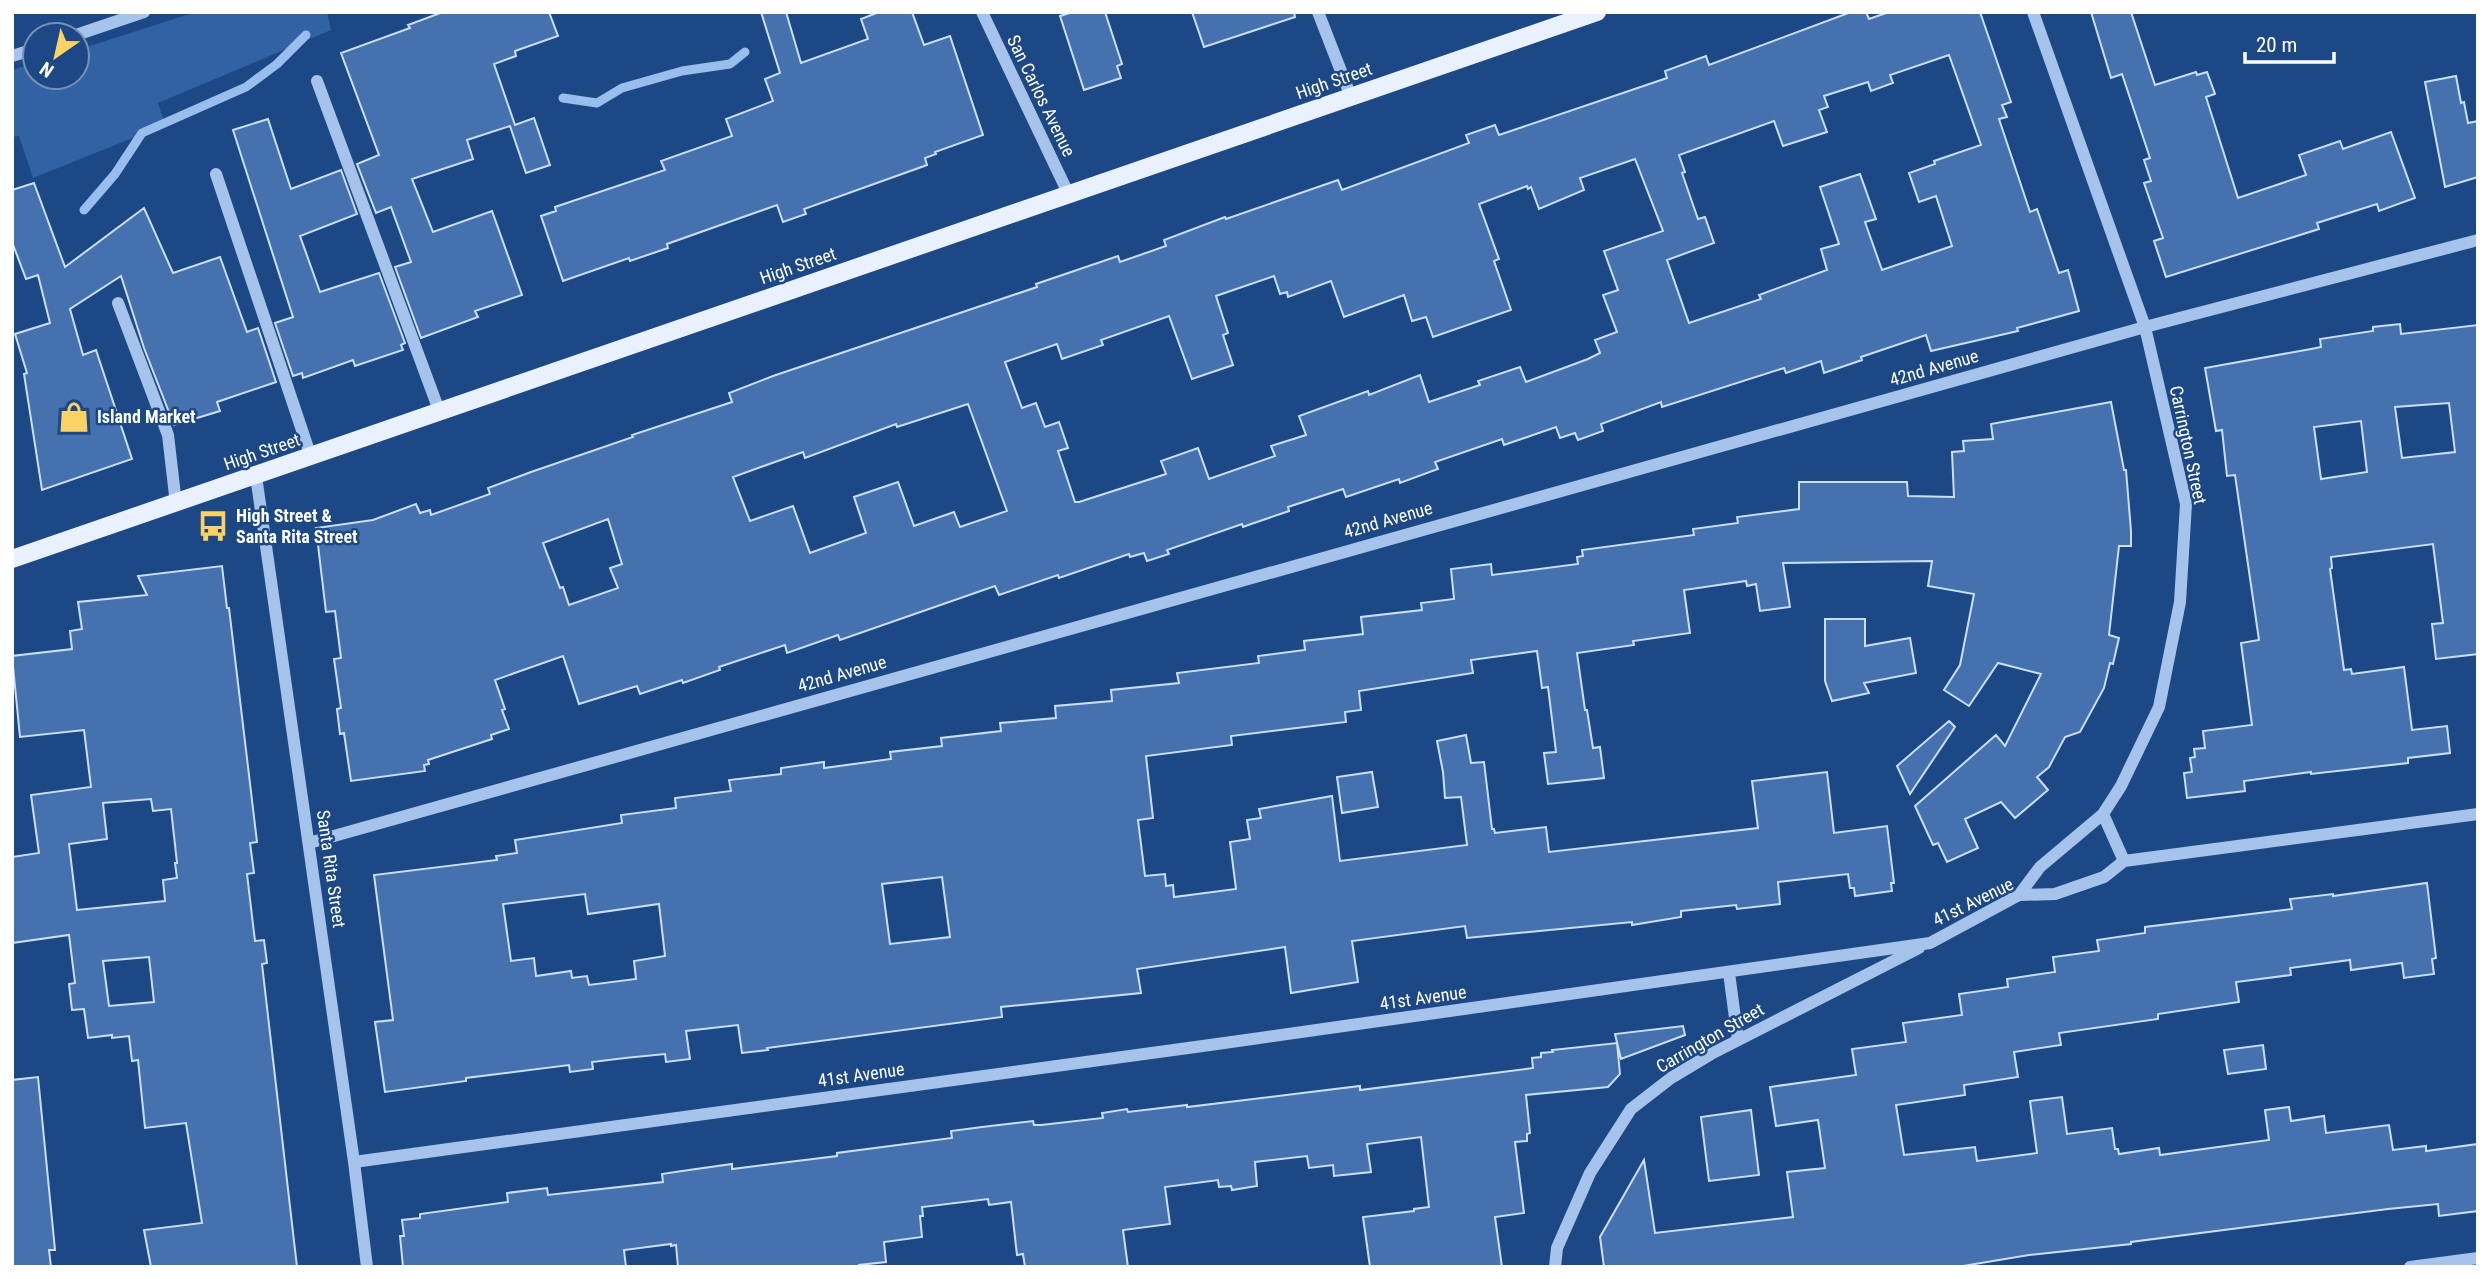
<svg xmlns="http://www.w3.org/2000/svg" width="2490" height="1279" viewBox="0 0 2490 1279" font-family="'Roboto Condensed',sans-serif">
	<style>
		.green { fill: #3062a4 }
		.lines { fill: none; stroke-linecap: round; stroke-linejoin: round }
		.stream { stroke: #99bded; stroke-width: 9 }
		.building { fill: #4572af; stroke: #cadef8; stroke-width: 2; fill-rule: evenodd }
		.minor { stroke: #a5c3eb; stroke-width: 12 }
		.major { stroke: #eaf1fe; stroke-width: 18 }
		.labels { text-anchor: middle; stroke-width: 5; stroke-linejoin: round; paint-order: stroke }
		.street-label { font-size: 18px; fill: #fff; stroke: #1d4886 }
		.poi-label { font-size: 18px; font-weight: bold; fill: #fff; stroke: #1d4886; text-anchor: start }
	</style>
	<rect width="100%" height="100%" fill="#1d4886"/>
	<path class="green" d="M 196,12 L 327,12 L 331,30 L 158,103 L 165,125 L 33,178 L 19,136 L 12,137 L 12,70 L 35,63 L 35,77 L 77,77 L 77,50 Z"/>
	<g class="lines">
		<path class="stream" d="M 563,98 L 597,103 L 622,88 L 682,71 L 730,64 L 745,52
			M 84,210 L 115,174 L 142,133 L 246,87 L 277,64 L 306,35"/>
	</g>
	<path class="building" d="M 443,12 L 549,12 L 558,36 L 515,51 L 516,56 L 494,64 L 515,125 L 534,118 L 550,165 L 526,173 L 510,126 L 467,140 L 473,159 L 412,179 L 433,232 L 492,211 L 522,295 L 475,311 L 478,317 L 421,338 L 395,267 L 411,262 L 391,207 L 376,213 L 357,164 L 379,155 L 341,53 L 410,28 L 408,25 Z
		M 761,12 L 786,12 L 801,63 L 868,39 L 861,19 L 879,12 L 912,12 L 924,45 L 950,36 L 983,135 L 935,152 L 936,154 L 925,158 L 927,165 L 804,209 L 806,214 L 783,222 L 777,205 L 667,244 L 668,248 L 630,261 L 629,258 L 563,281 L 541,216 L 556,211 L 555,207 L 665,170 L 661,161 L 732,136 L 726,119 L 773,101 L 765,79 L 780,73 Z
		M 1073,12 L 1105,12 L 1122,64 L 1117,66 L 1121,78 L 1084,90 L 1060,16 Z
		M 1192,12 L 1294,12 L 1295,17 L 1204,47 Z
		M 1851,12 L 1866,12 L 1869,19 L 1889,12 L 1980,12 L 2011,102 L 2002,105 L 2007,117 L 1999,119 L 2030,212 L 2037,209 L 2059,273 L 2068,270 L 2079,311 L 2017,328 L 2018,331 L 1931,351 L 1926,335 L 1861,357 L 1862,360 L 1824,373 L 1821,361 L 1786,373 L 1784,368 L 1662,407 L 1661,402 L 1601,424 L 1603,431 L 1578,440 L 1575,433 L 1560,438 L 1556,427 L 1504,445 L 1502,439 L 1435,462 L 1438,469 L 1400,483 L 1399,479 L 1346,497 L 1343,489 L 1288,507 L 1289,511 L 1254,523 L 1243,527 L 1242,524 L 1167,550 L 1169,554 L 1147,561 L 1144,553 L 1130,557 L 1129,554 L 1059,578 L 1058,575 L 999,595 L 995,586 L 840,640 L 838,635 L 787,653 L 785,645 L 719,667 L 720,670 L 683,683 L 682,680 L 640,694 L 637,686 L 579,704 L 563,656 L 495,680 L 505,709 L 502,710 L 509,729 L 491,735 L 492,739 L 428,760 L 429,764 L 424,765 L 425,771 L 351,781 L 344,733 L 340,734 L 337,709 L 341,708 L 334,659 L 341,658 L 335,611 L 326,612 L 316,528 L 373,520 L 416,504 L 420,513 L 430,510 L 431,515 L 490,494 L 488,488 L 531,472 L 633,437 L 632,435 L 732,402 L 729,393 L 773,376 L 1037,287 L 1036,284 L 1118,256 L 1120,262 L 1166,246 L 1164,240 L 1225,217 L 1226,219 L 1338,180 L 1342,190 L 1469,143 L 1466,135 L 1495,125 L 1499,135 L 1667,78 L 1665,71 L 1706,56 L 1709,65 ZM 1949,55 L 1981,145 L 1934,161 L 1935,164 L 1909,173 L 1919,202 L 1936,196 L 1952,246 L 1882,270 L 1865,222 L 1876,219 L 1860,174 L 1820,187 L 1839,244 L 1821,249 L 1827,270 L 1759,295 L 1761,299 L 1689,323 L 1667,260 L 1714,243 L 1705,217 L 1698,219 L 1682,173 L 1685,172 L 1679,155 L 1774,121 L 1783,146 L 1827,132 L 1819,110 L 1828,107 L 1824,96 L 1868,82 L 1871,91 L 1893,83 L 1890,75 ZM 1635,159 L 1663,231 L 1604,251 L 1618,290 L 1603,295 L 1617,332 L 1595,340 L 1600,353 L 1588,359 L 1526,382 L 1520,367 L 1478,381 L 1480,385 L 1429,402 L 1420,375 L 1369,395 L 1368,391 L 1299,416 L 1306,435 L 1271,446 L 1275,456 L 1209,479 L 1198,448 L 1161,461 L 1166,474 L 1079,502 L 1075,502 L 1058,451 L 1068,448 L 1059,422 L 1045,427 L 1036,403 L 1022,408 L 1005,362 L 1057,344 L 1062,359 L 1103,345 L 1101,340 L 1169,316 L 1192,379 L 1233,365 L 1223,335 L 1228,333 L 1216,296 L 1274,276 L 1280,294 L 1287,292 L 1288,297 L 1331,281 L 1344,317 L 1404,295 L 1412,321 L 1426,317 L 1433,337 L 1511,310 L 1494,261 L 1499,259 L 1479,204 L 1527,186 L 1528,189 L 1531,187 L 1539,209 L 1584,190 L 1580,178 ZM 968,404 L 1007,511 L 960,527 L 954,512 L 914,526 L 898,482 L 854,497 L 866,533 L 810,553 L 793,506 L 750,521 L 733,477 L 803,452 L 805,458 L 896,424 L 897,427 ZM 608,519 L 622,564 L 610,568 L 618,588 L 569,605 L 563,587 L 560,588 L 543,543 Z
		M 2091,12 L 2131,12 L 2155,85 L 2196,72 L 2197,75 L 2207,72 L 2215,94 L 2206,97 L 2238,198 L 2306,175 L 2299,155 L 2340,141 L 2343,149 L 2391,132 L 2415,198 L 2379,211 L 2377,204 L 2317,223 L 2319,229 L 2166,277 L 2154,241 L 2163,238 L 2144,183 L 2151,181 L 2144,160 L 2150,158 L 2122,74 L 2111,78 Z
		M 2456,76 L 2461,103 L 2464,102 L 2468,123 L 2478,121 L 2478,177 L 2445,187 L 2425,82 Z
		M 268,119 L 291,189 L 341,170 L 357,214 L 300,236 L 320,292 L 379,273 L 405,343 L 401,345 L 403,350 L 355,366 L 353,360 L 303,378 L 302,373 L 293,376 L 275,323 L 293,317 L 233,130 Z
		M 34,183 L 65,267 L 144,208 L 173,273 L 220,257 L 247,332 L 258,328 L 276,382 L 217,402 L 220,411 L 174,425 L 144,348 L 121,276 L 70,309 L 83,355 L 96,350 L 132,459 L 42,490 L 24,374 L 27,373 L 15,334 L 50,323 L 38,275 L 26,279 L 12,242 L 12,190 Z
		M 2400,324 L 2401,334 L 2478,325 L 2478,654 L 2436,659 L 2432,624 L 2443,623 L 2433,544 L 2331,557 L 2332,568 L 2330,569 L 2344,670 L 2351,669 L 2352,674 L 2404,667 L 2412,730 L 2447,726 L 2450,753 L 2408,758 L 2408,763 L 2311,774 L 2311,772 L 2244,781 L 2245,791 L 2187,798 L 2184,773 L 2192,772 L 2190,758 L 2195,757 L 2194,749 L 2205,748 L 2203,731 L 2252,725 L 2241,643 L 2259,640 L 2235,475 L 2227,476 L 2222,430 L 2216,431 L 2205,368 L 2311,349 L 2321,347 L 2320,339 L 2373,331 L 2373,327 ZM 2449,403 L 2455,452 L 2402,458 L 2395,407 ZM 2361,421 L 2367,472 L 2321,479 L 2314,427 Z
		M 2111,402 L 2124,470 L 2126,470 L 2131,531 L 2131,546 L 2119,546 L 2109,635 L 2119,638 L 2113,664 L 2110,663 L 2104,688 L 2080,732 L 2065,737 L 2049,767 L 2037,777 L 2048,790 L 2015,818 L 2001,802 L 1965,819 L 1978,848 L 1947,862 L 1938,843 L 1933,845 L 1915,806 L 1996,735 L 2005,746 L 2041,674 L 1998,663 L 1969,706 L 1944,690 L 1960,665 L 1974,594 L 1928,586 L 1932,561 L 1783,563 L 1790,607 L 1760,611 L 1756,584 L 1747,586 L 1746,581 L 1684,590 L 1690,633 L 1633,641 L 1634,645 L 1577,653 L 1585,710 L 1587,710 L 1593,748 L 1600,747 L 1604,778 L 1548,784 L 1544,753 L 1556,752 L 1548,687 L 1542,688 L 1537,651 L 1471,660 L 1473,673 L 1359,691 L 1361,710 L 1345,712 L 1346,722 L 1231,736 L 1232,745 L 1146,756 L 1153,818 L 1138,820 L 1145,876 L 1165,874 L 1166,886 L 1173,885 L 1174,897 L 1236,889 L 1230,842 L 1250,839 L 1247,820 L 1261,818 L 1259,809 L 1332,796 L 1340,861 L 1467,845 L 1461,797 L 1445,798 L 1443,772 L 1437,741 L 1466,735 L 1471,763 L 1484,762 L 1492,829 L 1494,829 L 1495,833 L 1546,827 L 1549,852 L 1758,828 L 1752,781 L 1827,772 L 1834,833 L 1887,826 L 1894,883 L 1891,883 L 1892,891 L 1855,896 L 1854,888 L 1850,888 L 1848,874 L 1778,882 L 1780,904 L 1737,909 L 1736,905 L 1681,911 L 1681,917 L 1632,925 L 1632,922 L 1467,938 L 1465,926 L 1352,941 L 1358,982 L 1291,993 L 1285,947 L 1137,969 L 1141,993 L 1001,1007 L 1002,1017 L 767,1048 L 768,1050 L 742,1053 L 738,1025 L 686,1031 L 690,1059 L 666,1062 L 665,1054 L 625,1058 L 592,1062 L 593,1069 L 570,1072 L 569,1065 L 466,1078 L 466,1081 L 385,1092 L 375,1022 L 393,1020 L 374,875 L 497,860 L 496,856 L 517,853 L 515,840 L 622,823 L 621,815 L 676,808 L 675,798 L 731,791 L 729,780 L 781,774 L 781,768 L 824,762 L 824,768 L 891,759 L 890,752 L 942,746 L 941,738 L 1001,731 L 1000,723 L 1056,718 L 1055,706 L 1112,701 L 1111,690 L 1179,683 L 1177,673 L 1259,663 L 1258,656 L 1305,650 L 1304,641 L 1363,634 L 1361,617 L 1422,610 L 1421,603 L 1454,599 L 1451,569 L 1491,564 L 1492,575 L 1578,564 L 1577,557 L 1583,556 L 1582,550 L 1694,535 L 1693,529 L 1738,523 L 1737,517 L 1799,509 L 1799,482 L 1907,482 L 1908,496 L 1954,497 L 1952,452 L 1964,451 L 1963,441 L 1993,439 L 1991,424 ZM 942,877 L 950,937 L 890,944 L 882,884 ZM 585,894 L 588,914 L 659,904 L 665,956 L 634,961 L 636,979 L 589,985 L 587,976 L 572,978 L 571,971 L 536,976 L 534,958 L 511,961 L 503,904 Z
		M 222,566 L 227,608 L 229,608 L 257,842 L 250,843 L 254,873 L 247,874 L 255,941 L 264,940 L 267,963 L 262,964 L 297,1267 L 151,1267 L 144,1230 L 202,1223 L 186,1123 L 145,1128 L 138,1060 L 132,1061 L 129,1036 L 112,1038 L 112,1035 L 88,1038 L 84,1009 L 72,1010 L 69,984 L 75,983 L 69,935 L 12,943 L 12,857 L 39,853 L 31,795 L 91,787 L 84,730 L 20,737 L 12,656 L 72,649 L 70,631 L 82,629 L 78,602 L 147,595 L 138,576 ZM 151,799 L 153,811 L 171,809 L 177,863 L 175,863 L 177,878 L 163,880 L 165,901 L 77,910 L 69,844 L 107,839 L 103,803 ZM 149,957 L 154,1002 L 109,1006 L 103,961 Z
		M 1825,619 L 1865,619 L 1865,646 L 1910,638 L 1916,673 L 1864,683 L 1869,693 L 1832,701 L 1825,681 Z
		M 1949,721 L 1955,727 L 1910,794 L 1897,766 Z
		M 1372,772 L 1378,807 L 1342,813 L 1337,777 Z
		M 2427,883 L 2436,958 L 2432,959 L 2434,974 L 2404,978 L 2402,963 L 2351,970 L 2350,960 L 2290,968 L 2291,975 L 2236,982 L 2239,1002 L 2158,1014 L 2158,1019 L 2059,1033 L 2061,1045 L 2014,1052 L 2018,1077 L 1964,1085 L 1965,1095 L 1896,1105 L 1904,1155 L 1975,1147 L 1977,1161 L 2037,1153 L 2030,1101 L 2062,1097 L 2067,1134 L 2112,1128 L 2115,1149 L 2118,1149 L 2119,1154 L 2159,1148 L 2160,1155 L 2269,1140 L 2265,1110 L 2289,1107 L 2291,1121 L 2324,1116 L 2326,1133 L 2389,1125 L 2393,1150 L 2426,1146 L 2426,1151 L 2478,1144 L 2478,1211 L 2439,1216 L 2438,1204 L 2388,1209 L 2131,1242 L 2131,1244 L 2029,1255 L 1957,1267 L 1604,1267 L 1600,1237 L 1644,1160 L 1655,1233 L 1793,1217 L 1787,1172 L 1825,1168 L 1818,1120 L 1776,1126 L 1770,1087 L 1856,1075 L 1852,1049 L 1906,1042 L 1903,1023 L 1962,1015 L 1959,994 L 2008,987 L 2007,979 L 2055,972 L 2053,957 L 2099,951 L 2097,940 L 2145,933 L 2145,927 L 2292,909 L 2290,899 L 2333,894 L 2333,896 Z
		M 1683,1026 L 1685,1035 L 1621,1059 L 1615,1034 Z
		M 1617,1043 L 1620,1074 L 1608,1087 L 1526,1095 L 1530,1133 L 1527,1134 L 1527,1141 L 1515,1142 L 1524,1213 L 1495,1217 L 1502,1267 L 1370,1267 L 1363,1217 L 1414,1211 L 1414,1209 L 1429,1207 L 1421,1137 L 1367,1144 L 1371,1172 L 1334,1176 L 1333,1165 L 1309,1168 L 1307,1156 L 1255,1162 L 1257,1186 L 1232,1190 L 1231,1186 L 1219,1187 L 1218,1180 L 1165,1187 L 1170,1224 L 1123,1230 L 1128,1267 L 1025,1267 L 1023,1254 L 1017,1255 L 1011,1202 L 989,1205 L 988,1199 L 922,1207 L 923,1216 L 920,1216 L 922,1237 L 884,1242 L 886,1262 L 859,1265 L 859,1267 L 678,1267 L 676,1245 L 671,1246 L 671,1244 L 624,1250 L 626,1267 L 403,1267 L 400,1236 L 404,1236 L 402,1220 L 420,1218 L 420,1214 L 508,1202 L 507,1193 L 547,1188 L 548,1195 L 663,1182 L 662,1174 L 682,1171 L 732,1164 L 732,1169 L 837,1156 L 837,1153 L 952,1138 L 951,1131 L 982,1127 L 1033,1121 L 1034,1125 L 1041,1125 L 1103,1118 L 1102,1113 L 1127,1109 L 1128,1112 L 1187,1105 L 1187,1107 L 1360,1086 L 1360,1090 L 1533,1068 L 1532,1058 L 1541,1057 L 1541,1053 L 1553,1052 L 1552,1050 Z
		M 2263,1045 L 2266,1069 L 2228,1074 L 2224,1050 Z
		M 38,1077 L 55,1250 L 49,1250 L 51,1267 L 12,1267 L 12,1080 Z
		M 1751,1110 L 1759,1175 L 1709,1181 L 1701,1117 Z"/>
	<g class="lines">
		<path class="minor" d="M 982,12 L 1069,195
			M 1318,12 L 1351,97
			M 76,35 L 144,12
			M 12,56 L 35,49
			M 317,81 L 440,413
			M 216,174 L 311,457
			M 118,303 L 168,435 L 176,504
			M 256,476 L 354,1162 L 367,1267
			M 2103,814 L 2124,861
			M 309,843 L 2145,327 L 2478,240
			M 2019,895 L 2040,867 L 2103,814 L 2121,786 L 2159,707 L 2180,602 L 2186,504 L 2145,327 L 2033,12
			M 1729,973 L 1738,1040
			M 354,1162 L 1210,1045 L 1930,943 L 2019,895 L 2055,894 L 2104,877 L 2124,861 L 2478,814
			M 1555,1267 L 1557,1248 L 1590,1173 L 1631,1109 L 1671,1078 L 1711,1054 L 1919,948
			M 2410,1267 L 2478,1258"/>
		<path class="major" d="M 12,559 L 1597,12"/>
	</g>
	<defs>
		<symbol id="shop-bare" viewBox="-9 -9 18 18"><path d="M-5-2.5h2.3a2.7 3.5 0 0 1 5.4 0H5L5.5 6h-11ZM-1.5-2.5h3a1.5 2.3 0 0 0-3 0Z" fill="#fbd364" stroke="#1d4886" stroke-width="2.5" paint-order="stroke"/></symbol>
		<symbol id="bus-bare" viewBox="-9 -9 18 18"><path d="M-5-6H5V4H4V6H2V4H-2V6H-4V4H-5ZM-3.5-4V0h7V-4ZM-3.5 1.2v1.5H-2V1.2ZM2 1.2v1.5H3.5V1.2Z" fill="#fbd364" stroke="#1d4886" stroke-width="2.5" paint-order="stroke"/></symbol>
	</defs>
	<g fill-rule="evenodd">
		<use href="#shop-bare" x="52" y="395" width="44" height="44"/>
		<use href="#bus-bare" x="191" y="504" width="44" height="44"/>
	</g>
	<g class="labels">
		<g class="street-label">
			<text transform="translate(1334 81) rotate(-19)" y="6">High Street</text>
			<text transform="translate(1041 96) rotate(64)" y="6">San Carlos Avenue</text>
			<text transform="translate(798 266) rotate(-19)" y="6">High Street</text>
			<text transform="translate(1934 368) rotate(-16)" y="6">42nd Avenue</text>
			<text transform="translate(2188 445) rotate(78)" y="6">Carrington Street</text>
			<text transform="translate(262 452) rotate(-19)" y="6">High Street</text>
			<text transform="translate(1388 520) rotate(-16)" y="6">42nd Avenue</text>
			<text transform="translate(842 674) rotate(-16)" y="6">42nd Avenue</text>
			<text transform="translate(331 869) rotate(82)" y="6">Santa Rita Street</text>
			<text transform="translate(1973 902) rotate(-26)" y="6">41st Avenue</text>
			<text transform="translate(1423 998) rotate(-8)" y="6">41st Avenue</text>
			<text transform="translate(1710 1038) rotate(-30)" y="6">Carrington Street</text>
			<text transform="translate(861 1075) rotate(-8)" y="6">41st Avenue</text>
		</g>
		<g class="poi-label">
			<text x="97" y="423">Island Market</text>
			<text x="236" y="522">High Street &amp;<tspan x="236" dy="21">Santa Rita Street</tspan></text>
		</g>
	</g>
	<rect width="2490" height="1279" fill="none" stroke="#ffffff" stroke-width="28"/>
	<g transform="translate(56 56) rotate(214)"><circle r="33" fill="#1d4886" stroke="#7791b6" stroke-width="2"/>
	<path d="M0-5L12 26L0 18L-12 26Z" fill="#fbd364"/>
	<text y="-10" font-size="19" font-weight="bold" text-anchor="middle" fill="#ffffff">N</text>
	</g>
	<path d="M2245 52v10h89v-10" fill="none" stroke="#ffffff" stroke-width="3.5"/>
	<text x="2256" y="52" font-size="21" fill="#ffffff" stroke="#1d4886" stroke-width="5" paint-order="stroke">20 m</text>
</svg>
